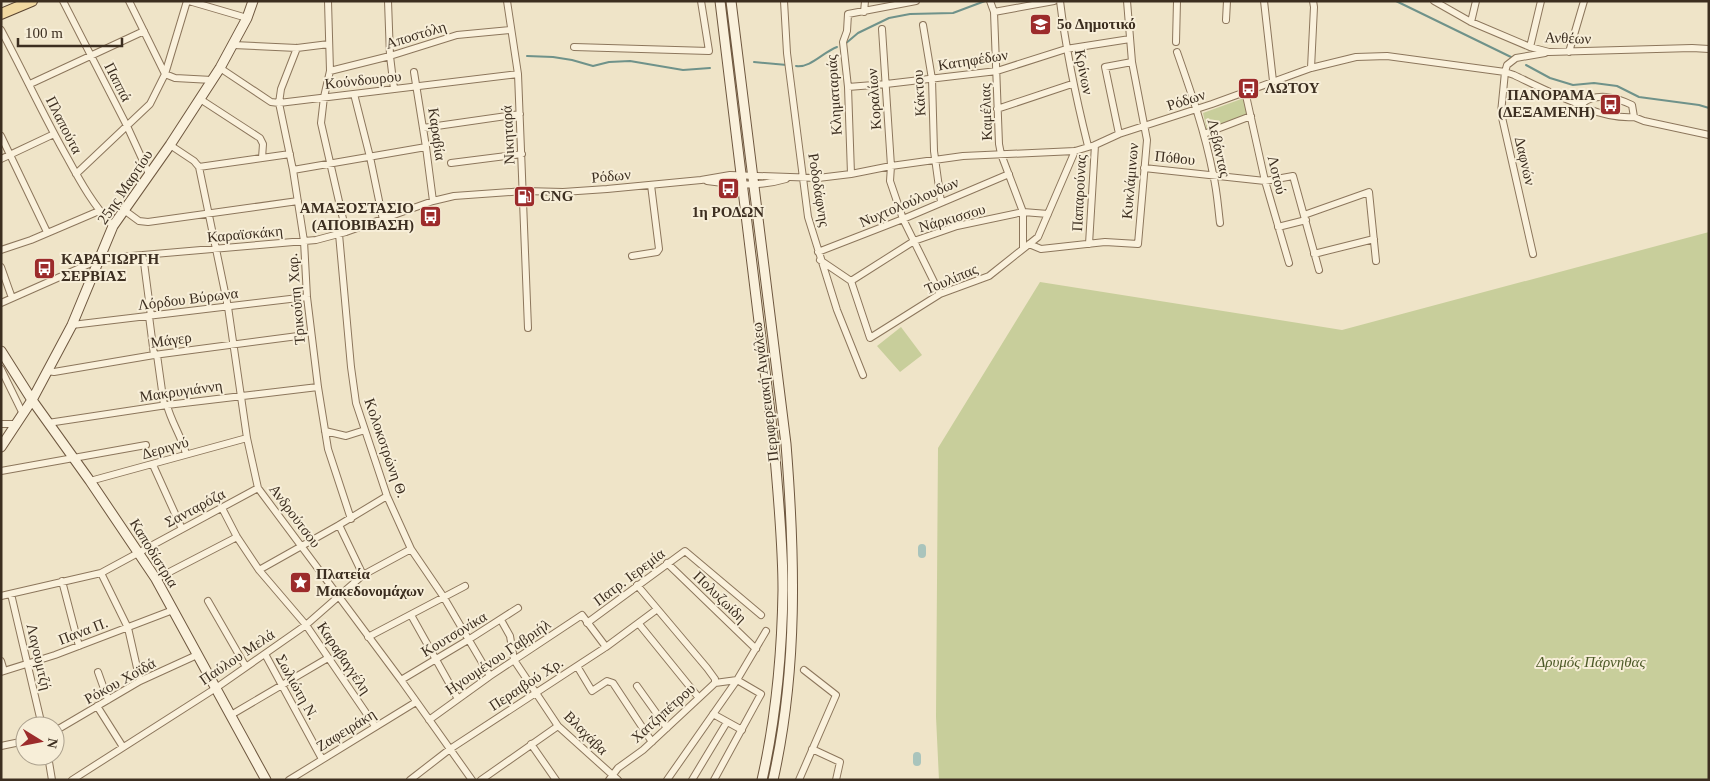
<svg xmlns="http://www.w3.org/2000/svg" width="1710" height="781" font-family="'Times New Roman',serif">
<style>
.green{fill:#c8ce9b}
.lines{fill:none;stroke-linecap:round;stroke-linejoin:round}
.stream{stroke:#6f928a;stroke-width:2}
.canal{stroke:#a9c4bc;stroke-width:8}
.street-casing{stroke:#8c765c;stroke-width:8}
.secondary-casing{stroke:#6e573f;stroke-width:11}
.primary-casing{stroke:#5a4430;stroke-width:12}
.street{stroke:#faf1dc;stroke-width:6}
.secondary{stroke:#faf1dc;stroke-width:9}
.primary{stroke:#f2d9a1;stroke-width:10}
.labels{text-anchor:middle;stroke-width:4;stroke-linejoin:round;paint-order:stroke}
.poi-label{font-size:15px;font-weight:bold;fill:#3c2e20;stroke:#f7eed8;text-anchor:start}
.street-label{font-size:15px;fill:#3c2e20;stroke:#f7eed8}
.park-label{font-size:15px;font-style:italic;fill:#4c5927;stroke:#f7eed8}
</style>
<rect width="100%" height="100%" fill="#efe4c8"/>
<path class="green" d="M1244,98L1248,115L1207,131L1203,113Z
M1709,232V780H939L936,717L938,448L1040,282L1342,330Z
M901,327L922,355L900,372L877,346Z"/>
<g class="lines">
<path class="stream" d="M1396,1L1513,58
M845,44L858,33L889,18L910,14L953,13L985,1
M527,56L553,57L572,60L593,66L609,62L630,61L683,70L710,68
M754,62L787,65
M1526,65L1550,78L1573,85L1594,83L1617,86L1639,97L1699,105L1709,108
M796,66C811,68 823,52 837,47"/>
<path class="canal" d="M922,554V548
M917,762V756"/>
<defs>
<path id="street" d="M63,1L127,126L149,174
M129,1L165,74L175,78L212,80
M189,1L247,18
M328,1L330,71L324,97L321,123L346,232
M388,1L390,56L394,89
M507,1L518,74L528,328
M784,1L787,53L808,217L837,310L863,375
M990,1L994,12L999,144L1001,154L1023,212V248
M1060,1C1066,51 1076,98 1088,146
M1264,1L1273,81
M1434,1L1471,22L1530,47L1549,52L1692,48L1709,49
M864,12L865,1
M994,12L1054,1
M1226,20L1227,1
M1471,22L1476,1
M923,25L932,79L934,151L941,202
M882,29L891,166L890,181L903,219L940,294
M1,30C24,73 44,117 68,159C81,183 94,206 113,226
M1176,42L1177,1
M233,45L297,48L329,44
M574,47L709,51L701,1
M1530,47L1541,1
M297,48L281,89L279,103L293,170L304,241L307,297L318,387L328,449L351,519
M1177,52C1191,92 1205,132 1213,174C1217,190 1218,207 1220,223
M1569,52L1584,1
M220,68L271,102L279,103L518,74
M1311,68L1314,7L1313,1
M330,71L390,56L457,35L511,30
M414,72L426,147L433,201
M30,84L144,31
M848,87L886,84L997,71L1066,49L1130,39
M1245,91L1265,181L1289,263
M354,94L370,157L383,220
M200,99L260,138L263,144L262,158
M1581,104C1597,92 1615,97 1632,105L1634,117
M997,109L1072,84
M1634,117L1644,121L1709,135
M423,128L520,114
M1119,134L1105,67L1132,62
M1204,134L1251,116
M1,136L47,232
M170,145L194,161L199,167L228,307L247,438L258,488L401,680L472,780
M1,159L54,134
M451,163L522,154
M199,167L290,154
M1144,168L1265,181L1293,176L1319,270
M293,170L426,147
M76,174L150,104L165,74L187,1
M851,174L848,87L843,42L847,31L848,14L916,1
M707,181C735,185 759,187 786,179
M124,210L139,221L148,222L298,201
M1304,215L1369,192L1376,261
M1278,227L1306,220
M339,234L351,367L356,403L387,496L411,549L443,596L490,676
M1029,244L1041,249L1105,242L1138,244L1147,140L1132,62L1127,1
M1089,244L1095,145
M1,250L31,240L99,211
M818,252L903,219L1009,174
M1314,254L1374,239
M1533,254L1501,113L1505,72L1507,65L1516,58L1545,53
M143,255L151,316
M632,256L657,252L659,249L651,185
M820,260L851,281
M1,267L12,298
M851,281L870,338L940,294L989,276L1038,237L1075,151
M851,281L914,241L957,226L1023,212L1048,214
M1,303L98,260L108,258L316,240L346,232L433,201L454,196L524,191L563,192L607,189L701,180L730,175L818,178L851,174L891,166L963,156L1075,151L1095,145L1119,134L1212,104L1311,68L1356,57L1387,56L1505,72L1514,75C1535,85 1556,96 1579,104C1583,105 1584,108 1588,109C1604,115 1618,118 1634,117
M149,316L154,355
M72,325L307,297
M157,355L164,405
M1,369L23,414
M47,371L54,372L154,355L298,336
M167,405C171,422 182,437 186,454
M48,423L167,405L318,387
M1,424H17
M325,431L346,436L365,430
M153,465L182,529
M1,471L146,445
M90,481L247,438
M222,508L237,537L259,570L306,625L375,726
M339,525L363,575
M667,563L756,649
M259,570L339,525L387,496
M101,573L128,628L140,681
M156,579L237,537
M62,581L79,646
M637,585L707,668L715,679V683
M11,594L42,726
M1,596L101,573L258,488
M208,601L246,667
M411,615L458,699
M501,620L510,636L514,660L558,726L618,780
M587,623L685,551L761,615
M639,624L699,698
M368,637L465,586
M265,654L322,759
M1,661L4,671
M577,666L592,691L607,681L613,683L652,742
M1,672L55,655L173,610
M98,672L108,700
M401,680L468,640L518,608
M637,686L667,728
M97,706L123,747
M713,714L742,730
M231,715L328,658
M429,720L490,676L582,615L606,647
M55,731L140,681L197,655
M531,744L556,780
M1,746L25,741
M812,749L840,762L836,780
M48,756L52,780
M72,780L216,688L306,625L363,575L411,549
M289,780L416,702
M410,780L450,749L606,647L656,610
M481,780L558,726
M609,780L618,768L643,750L715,683L737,680
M667,780L737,680L766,631
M692,780L727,722
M714,780L761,694L737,680
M799,780L836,695L804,670"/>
<path id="secondary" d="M720,1L774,445C778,494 783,542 783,590C782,653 776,718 762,780
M731,1L786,444C795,557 798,669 773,780
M1,351L32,400L90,481L156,579L266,780
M1,447L32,400L72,325L113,226L170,145L220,68L247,18L253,1"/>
<path id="primary" d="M1,14L32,1"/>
</defs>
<use href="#street" class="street-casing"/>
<use href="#secondary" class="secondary-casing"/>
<use href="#primary" class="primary-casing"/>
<use href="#street" class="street"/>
<use href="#secondary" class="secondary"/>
<use href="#primary" class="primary"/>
</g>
<defs>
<symbol id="school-square" viewBox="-11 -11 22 22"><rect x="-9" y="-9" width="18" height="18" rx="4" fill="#9c2b2b" stroke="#f7eed8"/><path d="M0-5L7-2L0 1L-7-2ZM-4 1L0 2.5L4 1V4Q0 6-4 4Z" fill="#fff"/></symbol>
<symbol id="bus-square" viewBox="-11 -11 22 22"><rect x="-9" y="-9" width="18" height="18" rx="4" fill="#9c2b2b" stroke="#f7eed8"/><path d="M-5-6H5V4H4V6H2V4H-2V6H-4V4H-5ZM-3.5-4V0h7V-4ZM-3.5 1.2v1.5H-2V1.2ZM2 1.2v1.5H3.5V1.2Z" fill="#fff"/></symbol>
<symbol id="fuel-square" viewBox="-11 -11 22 22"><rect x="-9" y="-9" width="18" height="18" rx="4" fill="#9c2b2b" stroke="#f7eed8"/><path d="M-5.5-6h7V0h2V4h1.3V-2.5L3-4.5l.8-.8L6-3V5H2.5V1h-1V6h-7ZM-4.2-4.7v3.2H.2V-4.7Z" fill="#fff"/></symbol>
<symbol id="sight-square" viewBox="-11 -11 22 22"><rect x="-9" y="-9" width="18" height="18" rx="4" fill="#9c2b2b" stroke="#f7eed8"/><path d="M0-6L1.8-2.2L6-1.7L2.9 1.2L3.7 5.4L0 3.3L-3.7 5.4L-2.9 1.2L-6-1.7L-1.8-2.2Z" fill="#fff"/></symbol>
</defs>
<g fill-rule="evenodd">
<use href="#school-square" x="1028" y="12" width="25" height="25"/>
<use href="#bus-square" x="1236" y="76" width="25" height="25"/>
<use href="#bus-square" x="1598" y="92" width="25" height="25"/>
<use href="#bus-square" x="716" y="176" width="25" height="25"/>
<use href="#fuel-square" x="512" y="184" width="25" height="25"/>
<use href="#bus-square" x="418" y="204" width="25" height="25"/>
<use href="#bus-square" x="32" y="256" width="25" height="25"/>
<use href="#sight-square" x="288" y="570" width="25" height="25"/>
</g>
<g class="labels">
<g class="poi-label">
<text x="1057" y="29">5ο Δημοτικό</text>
<text x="1265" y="93">ΛΩΤΟΥ</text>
<text x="1595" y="100" text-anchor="end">ΠΑΝΟΡΑΜΑ<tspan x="1595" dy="17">(ΔΕΞΑΜΕΝΗ)</tspan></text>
<text x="540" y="201">CNG</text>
<text x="414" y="213" text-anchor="end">ΑΜΑΞΟΣΤΑΣΙΟ<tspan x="414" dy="17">(ΑΠΟΒΙΒΑΣΗ)</tspan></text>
<text x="728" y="217" text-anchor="middle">1η ΡΟΔΩΝ</text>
<text x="61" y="264">ΚΑΡΑΓΙΩΡΓΗ<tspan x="61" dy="17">ΣΕΡΒΙΑΣ</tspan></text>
<text x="316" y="579">Πλατεία<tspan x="316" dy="17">Μακεδονομάχων</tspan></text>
</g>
<g class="street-label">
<text transform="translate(416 35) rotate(-17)" y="5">Αποστόλη</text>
<text transform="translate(1568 38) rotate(2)" y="5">Ανθέων</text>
<text transform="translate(973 60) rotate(-9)" y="5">Κατηφέδων</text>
<text transform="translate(1084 72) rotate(79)" y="5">Κρίνων</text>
<text transform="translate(363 80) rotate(-6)" y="5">Κούνδουρου</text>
<text transform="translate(118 82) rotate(63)" y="5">Παππά</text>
<text transform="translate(919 93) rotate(-94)" y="5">Κάκτου</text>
<text transform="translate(834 95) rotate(-94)" y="5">Κληματαριάς</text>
<text transform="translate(874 99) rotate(-94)" y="5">Κοραλίων</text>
<text transform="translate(1186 100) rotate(-18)" y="5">Ρόδων</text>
<text transform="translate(986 112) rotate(-92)" y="5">Καμέλιας</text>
<text transform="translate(64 125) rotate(63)" y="5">Πλαπούτα</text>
<text transform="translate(437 134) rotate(82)" y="5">Καραβία</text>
<text transform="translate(508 135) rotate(-93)" y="5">Νικηταρά</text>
<text transform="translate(1219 148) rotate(77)" y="5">Λεβάντας</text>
<text transform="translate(1175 158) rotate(6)" y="5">Πόθου</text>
<text transform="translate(1525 161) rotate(77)" y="5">Δαφνών</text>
<text transform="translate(1277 175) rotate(76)" y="5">Λοτού</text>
<text transform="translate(611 176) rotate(-5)" y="5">Ρόδων</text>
<text transform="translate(1130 181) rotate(-85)" y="5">Κυκλάμινων</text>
<text transform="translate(125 187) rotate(-56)" y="5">25ης Μαρτίου</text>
<text transform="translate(819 190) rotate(81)" y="5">Ροδοδάφνης</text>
<text transform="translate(1079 193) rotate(-87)" y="5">Παπαρούνας</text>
<text transform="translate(909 202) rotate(-23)" y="5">Νυχτολούλουδων</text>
<text transform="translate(952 218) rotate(-16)" y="5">Νάρκισσου</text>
<text transform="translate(245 234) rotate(-5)" y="5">Καραϊσκάκη</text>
<text transform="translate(951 279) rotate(-23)" y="5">Τουλίπας</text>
<text transform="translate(188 299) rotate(-7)" y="5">Λόρδου Βύρωνα</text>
<text transform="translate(296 299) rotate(-95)" y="5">Τρικούπη Χαρ.</text>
<text transform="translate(171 340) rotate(-8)" y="5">Μάγερ</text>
<text transform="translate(181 391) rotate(-8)" y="5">Μακρυγιάννη</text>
<text transform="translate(765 392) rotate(-97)" y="5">Περιφερειακή Αιγάλεω</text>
<text transform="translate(165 448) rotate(-16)" y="5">Δεριγνύ</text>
<text transform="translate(386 448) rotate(71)" y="5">Κολοκοτρώνη Θ.</text>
<text transform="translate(195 508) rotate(-28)" y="5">Σανταρόζα</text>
<text transform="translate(295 516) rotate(53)" y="5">Ανδρούτσου</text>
<text transform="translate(154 553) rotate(58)" y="5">Καποδίστρια</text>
<text transform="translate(629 577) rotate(-37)" y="5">Πατρ. Ιερεμία</text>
<text transform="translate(720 597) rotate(44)" y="5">Πολυζωίδη</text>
<text transform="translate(83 631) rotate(-21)" y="5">Πανα Π.</text>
<text transform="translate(454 634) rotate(-31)" y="5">Κουτσονίκα</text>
<text transform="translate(39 657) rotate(77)" y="5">Λαγουμτζή</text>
<text transform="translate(237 657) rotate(-34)" y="5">Παύλου Μελά</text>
<text transform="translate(498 657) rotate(-34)" y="5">Ηγουμένου Γαβριήλ</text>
<text transform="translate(344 658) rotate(56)" y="5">Καραβαγγέλη</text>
<text transform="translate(120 681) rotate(-29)" y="5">Ρόκου Χοϊδά</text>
<text transform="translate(526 684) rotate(-33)" y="5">Περαιβού Χρ.</text>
<text transform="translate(297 687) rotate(61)" y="5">Σωλιώτη Ν.</text>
<text transform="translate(663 713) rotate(-42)" y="5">Χατζηπέτρου</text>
<text transform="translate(346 730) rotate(-32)" y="5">Ζαφειράκη</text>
<text transform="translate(586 733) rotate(45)" y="5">Βλαχάβα</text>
</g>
<g class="park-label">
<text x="1591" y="667">Δρυμός Πάρνηθας</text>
</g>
</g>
<rect width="1710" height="781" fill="none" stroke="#3c2e20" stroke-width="5"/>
<g transform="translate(40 741) rotate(100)"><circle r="24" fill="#f7eed8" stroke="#aca18e"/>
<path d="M0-4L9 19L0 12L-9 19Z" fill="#9c2b2b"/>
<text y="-8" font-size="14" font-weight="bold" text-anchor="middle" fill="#3c2e20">N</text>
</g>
<path d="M18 38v8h104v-8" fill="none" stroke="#3c2e20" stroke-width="2.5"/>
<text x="25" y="38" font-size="15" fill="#3c2e20" stroke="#f7eed8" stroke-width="4" paint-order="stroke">100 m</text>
</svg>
